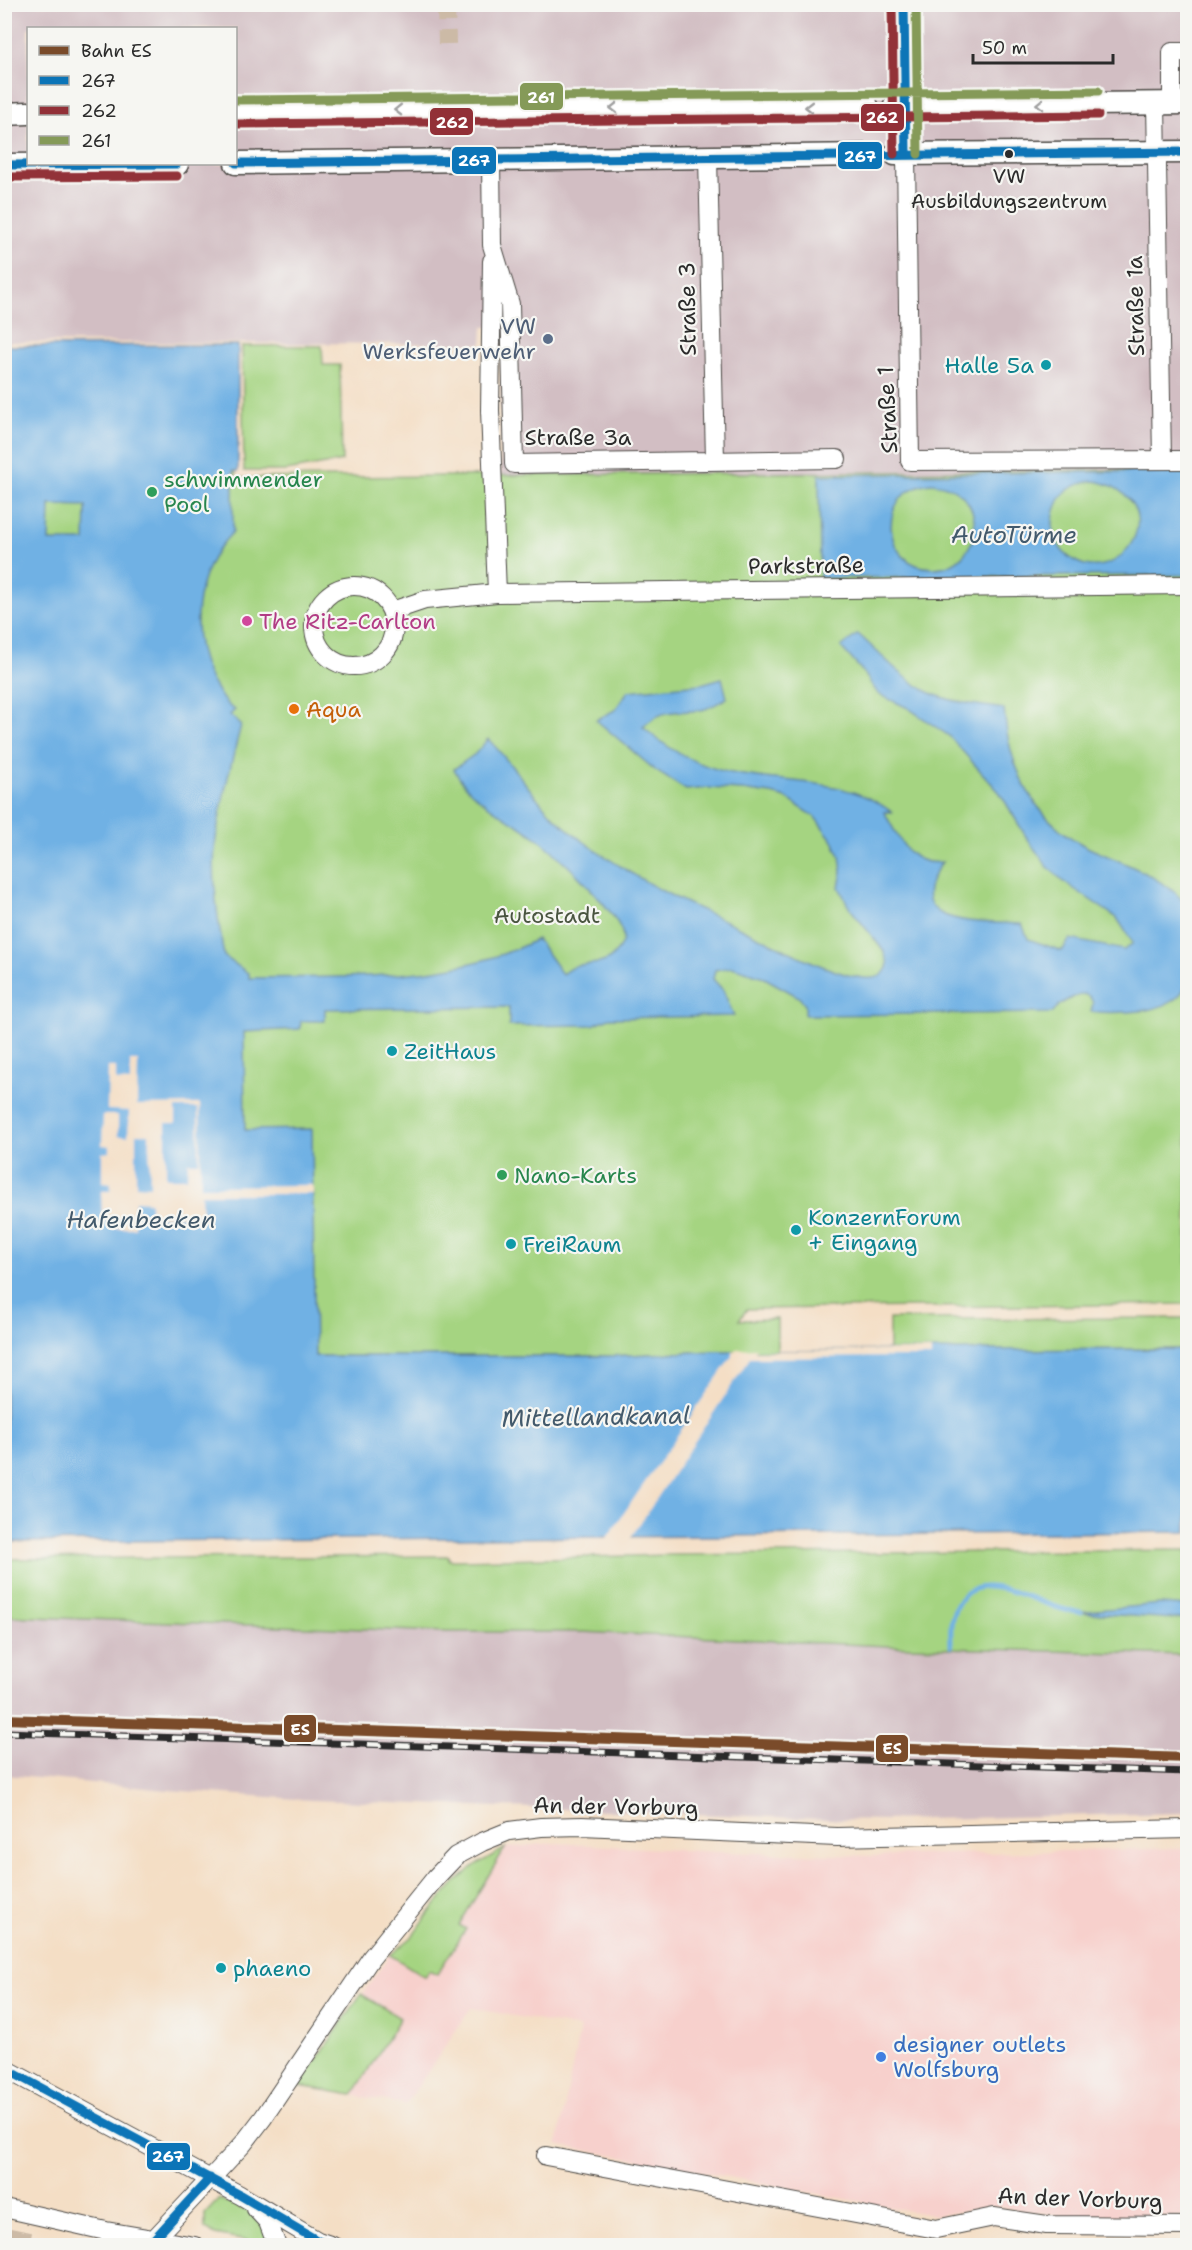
<svg xmlns="http://www.w3.org/2000/svg" width="1192" height="2250" font-family="'Shantell Sans',sans-serif">
<style>
.built{fill:#f7d0cc}
.industrial{fill:#d2bec3;fill-rule:evenodd}
.green{fill:#a5d481;stroke:#688056;stroke-width:1.5}
.water{fill:#70b1e4;stroke:#4e6e88;stroke-width:1.5;fill-rule:evenodd}
.pier{fill:#f4dec5;fill-rule:evenodd}
.lines{fill:none;stroke-linecap:round;stroke-linejoin:round}
.stream{stroke:#70b1e4;stroke-width:5}
.minor-tunnel{stroke:#ccbaa6;stroke-width:18;stroke-dasharray:18 9;stroke-linecap:butt}
.tertiary-tunnel{stroke:#ccbaa6;stroke-width:22;stroke-dasharray:22 11;stroke-linecap:butt}
.secondary-tunnel{stroke:#ccbaa6;stroke-width:26;stroke-dasharray:26 13;stroke-linecap:butt}
.minor-casing{stroke:#494642;stroke-width:20}
.tertiary-casing{stroke:#494642;stroke-width:25}
.minor{stroke:#fff;stroke-width:18}
.tertiary{stroke:#fff;stroke-width:22}
.rail-casing{stroke:#2b2b2b;stroke-width:7}
.rail{stroke:#f6f6f2;stroke-width:4.5;stroke-dasharray:14;stroke-linecap:butt}
.bus-1-casing{stroke:#f6f6f2;stroke-width:14}
.bus-2-casing{stroke:#f6f6f2;stroke-width:14}
.bus-3-casing{stroke:#f6f6f2;stroke-width:14}
.bus-1{stroke:#0b74b7;stroke-width:9}
.bus-2{stroke:#923037;stroke-width:9}
.bus-3{stroke:#859a58;stroke-width:9}
.rail-1-casing{stroke:#f6f6f2;stroke-width:15}
.rail-1{stroke:#7a4b2a;stroke-width:10}
.oneway{stroke:#a0a0a0}
.bus-dot{fill:#2b2b2b;stroke:#f6f6f2;stroke-width:2}
.service-dot{fill:#5c6f8a;stroke:#f6f6f2;stroke-width:2}
.culture-dot{fill:#0f9aa8;stroke:#f6f6f2;stroke-width:2}
.leisure-dot{fill:#2e9e5b;stroke:#f6f6f2;stroke-width:2}
.hotel-dot{fill:#d1479c;stroke:#f6f6f2;stroke-width:2}
.food-dot{fill:#e8710a;stroke:#f6f6f2;stroke-width:2}
.shop-dot{fill:#3f7fe0;stroke:#f6f6f2;stroke-width:2}
.labels{text-anchor:middle;stroke-width:4.5;stroke-linejoin:round;paint-order:stroke}
.bus-label{font-size:20px;fill:#2b2b2b;stroke:#f6f6f2}
.street-label{font-size:22px;fill:#2b2b2b;stroke:#f6f6f2}
.service-label{font-size:22px;fill:#4e5e75;stroke:#f6f6f2;text-anchor:end}
.culture-label{font-size:22px;fill:#0d838f;stroke:#f6f6f2;text-anchor:start}
.leisure-label{font-size:22px;fill:#27864d;stroke:#f6f6f2;text-anchor:start}
.hotel-label{font-size:22px;fill:#b23c85;stroke:#f6f6f2;text-anchor:start}
.food-label{font-size:22px;fill:#c56008;stroke:#f6f6f2;text-anchor:start}
.park-label{font-size:22px;fill:#4a5540;stroke:#f6f6f2}
.shop-label{font-size:22px;fill:#366cbe;stroke:#f6f6f2;text-anchor:start}
.water-label{font-size:24px;font-style:italic;fill:#435a6c;stroke:#f6f6f2}
.line-badge{stroke:#f6f6f2;stroke-width:2}
.badge-label{font-size:16px;text-anchor:middle;font-weight:bold;fill:#fff}
</style>
<rect width="100%" height="100%" fill="#f6f6f2"/>
<filter id="ink" filterUnits="userSpaceOnUse"><feTurbulence type="fractalNoise" baseFrequency=".0167" numOctaves="2"/><feDisplacementMap in="SourceGraphic" scale="12" xChannelSelector="R" yChannelSelector="G"/><feConvolveMatrix kernelMatrix="1 2 1 2 8 2 1 2 1" color-interpolation-filters="sRGB"/></filter>
<filter id="wash" filterUnits="userSpaceOnUse"><feTurbulence type="fractalNoise" baseFrequency=".008" numOctaves="4" result="noise"/><feDisplacementMap in="SourceGraphic" scale="24" xChannelSelector="R" yChannelSelector="G"/><feGaussianBlur stdDeviation="1.35" result="paint"/><feColorMatrix in="noise" values="0 0 0 0 0 0 0 0 0 0 0 0 0 0 0 0 0 1.4 0 .05"/><feComposite in="paint" operator="in"/></filter>
<g filter="url(#wash)">
<rect width="100%" height="100%" fill="#f4dec5"/>
<path class="built" d="M552,1843L718,1852L873,1856L1187,1848V2218L1059,2215L990,2206L937,2216L557,2145L580,2028L471,2008L406,2104L299,2087L390,1954L411,1938L436,1904L456,1882L474,1866L505,1848Z"/>
<path class="industrial" d="M5,5H1187V469L501,476V327H483L482,344L5,342ZM28,28H236V164H28Z
M5,1616L447,1632H581L910,1647L1187,1655V1813L886,1820L830,1819L311,1800L168,1790L5,1775Z"/>
<path class="green" d="M242,346H322L323,365H340L342,461L286,471H244Z
M233,350L236,478L1187,469V1304L747,1309L739,1320L777,1319V1351H716L609,1356H314L5,1326L4,352Z
M1187,1318V1349L889,1351V1319Z
M1187,1550V1655L910,1647L581,1632H447L5,1616V1559L449,1556V1560H460L670,1555Z
M505,1848L459,1925L466,1929L437,1974L429,1970L425,1977L390,1955L411,1938L436,1904L456,1882L474,1866Z
M361,1994L400,2018L353,2095L299,2086Z
M219,2199C246,2210 264,2213 269,2245L215,2235L205,2228V2214Z"/>
<path class="water" d="M238,345V471H233V532C192,572 185,642 217,690C222,698 226,705 235,710L230,715L241,725C231,765 220,806 215,846C212,883 218,920 224,956L249,974V978C340,976 456,983 537,939L562,974C567,971 572,966 578,965C591,963 606,966 615,953C619,949 623,943 623,937C623,917 555,851 537,838C518,824 496,813 477,797C467,789 460,780 454,769L475,754L488,739C517,768 537,805 570,831C595,851 622,868 650,884C675,899 702,910 728,922C761,937 840,981 872,978C879,978 884,974 887,968L888,963L883,950L849,907L839,887L842,872L840,856L833,841L814,816L786,798L771,794L741,790L708,788L686,790L656,771L596,720L615,710L628,691L701,684L722,678L727,698C719,702 709,709 701,710C676,714 663,707 643,727C667,749 692,763 723,771C779,785 844,775 892,812H884C899,837 908,867 942,862C895,929 982,921 1022,924L1028,939L1062,951L1070,939L1124,950L1133,943L1117,918L1064,882L1047,866L1028,840L1000,793L949,736L908,708L878,694L864,673L841,647L858,634C881,654 903,680 931,693C953,703 980,705 1004,709C1009,767 1032,819 1087,847C1106,856 1126,863 1145,873C1159,881 1179,892 1187,907C1190,915 1187,938 1187,948C1187,958 1189,970 1187,980C1181,1016 1118,1013 1091,1012L1093,1003L1090,997L1084,994C1072,997 1059,1002 1053,1013L805,1015V1005L799,997L761,976L732,967L715,970L713,979L723,990L734,1016L609,1018L593,1025L509,1026V1007L325,1009V1021H301L300,1029L244,1032L245,1130L312,1129L315,1356H609L716,1351L1187,1349V1532L5,1542L4,346ZM50,505L86,506L85,541H49Z
M1187,471V575L820,578L819,475ZM1093,481C1123,484 1149,511 1132,542C1102,594 1032,553 1059,501C1065,488 1079,483 1093,481ZM931,483C993,488 984,567 934,568C881,569 874,490 931,483Z
M1160,1604L1187,1606V1618L1174,1619L1077,1612Z"/>
<path class="pier" d="M130,1061H138L137,1105L200,1104L201,1186L313,1185V1194H201L202,1216L150,1217V1202L135,1201V1228H110V1221H102L101,1191H110L111,1183L102,1182V1153L110,1152V1146L102,1145L103,1115H118V1136H128L129,1111L107,1110L108,1067H116V1081L130,1082ZM198,1108L199,1162H188L187,1178H166V1123H176V1108ZM136,1134H149L150,1186L136,1185Z
M756,1348L755,1351L931,1350V1357L750,1358L630,1539H606L732,1356V1352L737,1349Z"/>
<g class="lines">
<path class="stream" d="M951,1646C951,1638 950,1627 952,1618C969,1552 1041,1612 1081,1612"/>
</g>
</g>
<g filter="url(#ink)">
<g class="lines">
<path class="minor-tunnel" d="M446,4L447,44"/>
<path class="tertiary-tunnel" d="M904,4L905,40"/>
<path class="secondary-tunnel" d="M4,2240L34,2246"/>
<defs>
<path id="minor" d="M1156,103L1162,460
M1172,103V52H1188
M906,154L910,461L1188,460
M708,157L715,460
M491,160L492,245L510,304L514,464L837,459
M492,261L490,410L497,593
M314 626a40 40 0 1 1 80 0a40 40 0 1 1-80 0Z
M392,611L425,600L497,593L1188,585
M4,2068L240,2195L318,2241L333,2246
M546,2156L936,2229L994,2217L1047,2225L1188,2226
M4,2208L106,2231L195,2246
M256,2209L268,2222L277,2246
M154,2239L243,2144L263,2118L371,1958L436,1877L456,1856L482,1842L509,1831L541,1827L582,1826L837,1837L1188,1829"/>
<path id="tertiary" d="M905,40L906,154
M895,106L1188,103
M236,112L867,106
M4,114L28,113
M895,154L1188,152
M236,163L868,155
M4,165L177,164"/>
</defs>
<use href="#minor" class="minor-casing"/>
<use href="#tertiary" class="tertiary-casing"/>
<use href="#minor" class="minor"/>
<use href="#tertiary" class="tertiary"/>
<defs>
<path id="rail" d="M4,1732L1188,1772"/>
</defs>
<use href="#rail" class="rail-casing"/>
<use href="#rail" class="rail"/>
<defs>
<path id="bus-1" d="M904,4L906,154
M236,163L1188,152
M4,165L177,164
M4,2068L240,2195L318,2241L332,2246
M154,2239L210,2178"/>
<path id="bus-2" d="M892,4L894,154
M236,124L1098,115
M4,177L177,176"/>
<path id="bus-3" d="M916,4L918,154
M236,100L1098,91"/>
</defs>
<use href="#bus-1" class="bus-1-casing"/>
<use href="#bus-2" class="bus-2-casing"/>
<use href="#bus-3" class="bus-3-casing"/>
<use href="#bus-1" class="bus-1"/>
<use href="#bus-2" class="bus-2"/>
<use href="#bus-3" class="bus-3"/>
<defs>
<path id="rail-1" d="M4,1719L1188,1758"/>
</defs>
<use href="#rail-1" class="rail-1-casing"/>
<use href="#rail-1" class="rail-1"/>
</g>
<defs><path id="oneway-chevron" d="M-2-3.5L2.5 0L-2 3.5" fill="none" stroke-width="1.6" stroke-linecap="round" stroke-linejoin="round" transform="scale(1.5)"/></defs>
<g class="oneway">
<use href="#oneway-chevron" transform="translate(1040 104) rotate(179)"/>
<use href="#oneway-chevron" transform="translate(809 107) rotate(180)"/>
<use href="#oneway-chevron" transform="translate(614 108) rotate(180)"/>
<use href="#oneway-chevron" transform="translate(398 110) rotate(179)"/>
</g>
</g>
<circle class="bus-dot" cx="1009" cy="154" r="5"/>
<circle class="service-dot" cx="548" cy="339" r="6"/>
<g class="culture-dot">
<circle cx="1046" cy="365" r="6"/>
<circle cx="392" cy="1051" r="6"/>
<circle cx="796" cy="1230" r="6"/>
<circle cx="511" cy="1244" r="6"/>
<circle cx="221" cy="1968" r="6"/>
</g>
<g class="leisure-dot">
<circle cx="152" cy="492" r="6"/>
<circle cx="502" cy="1175" r="6"/>
</g>
<circle class="hotel-dot" cx="247" cy="621" r="6"/>
<circle class="food-dot" cx="294" cy="709" r="6"/>
<circle class="shop-dot" cx="881" cy="2057" r="6"/>
<g class="labels">
<g class="bus-label">
<text x="1009" y="183">VW<tspan x="1009" dy="25">Ausbildungszentrum</tspan></text>
</g>
<g class="street-label">
<text transform="translate(1135 306) rotate(-91)" y="8">Straße 1a</text>
<text transform="translate(687 309) rotate(-91)" y="8">Straße 3</text>
<text transform="translate(887 410) rotate(-93)" y="8">Straße 1</text>
<text x="578" y="445">Straße 3a</text>
<text transform="translate(806 565) rotate(-1)" y="8">Parkstraße</text>
<text transform="translate(616 1806) rotate(1)" y="8">An der Vorburg</text>
<text transform="translate(1080 2198) rotate(2)" y="8">An der Vorburg</text>
</g>
<g class="service-label">
<text x="536" y="334">VW<tspan x="536" dy="25">Werksfeuerwehr</tspan></text>
</g>
<g class="culture-label">
<text x="1034" y="373" text-anchor="end">Halle 5a</text>
<text x="404" y="1059">ZeitHaus</text>
<text x="808" y="1225">KonzernForum<tspan x="808" dy="25">+ Eingang</tspan></text>
<text x="523" y="1252">FreiRaum</text>
<text x="233" y="1976">phaeno</text>
</g>
<g class="leisure-label">
<text x="164" y="487">schwimmender<tspan x="164" dy="25">Pool</tspan></text>
<text x="514" y="1183">Nano-Karts</text>
</g>
<g class="hotel-label">
<text x="259" y="629">The Ritz-Carlton</text>
</g>
<g class="food-label">
<text x="306" y="717">Aqua</text>
</g>
<g class="park-label">
<text x="547" y="923">Autostadt</text>
</g>
<g class="shop-label">
<text x="893" y="2052">designer outlets<tspan x="893" dy="25">Wolfsburg</tspan></text>
</g>
<g class="water-label">
<text x="1014" y="543">AutoTürme</text>
<text x="141" y="1228">Hafenbecken</text>
<text transform="translate(596 1417) rotate(-1)" y="8">Mittellandkanal</text>
</g>
</g>
<g class="line-badge">
<rect x="519" y="82" width="45" height="29" rx="6" fill="#859a58"/>
<rect x="860" y="103" width="45" height="29" rx="6" fill="#923037"/>
<rect x="429" y="107" width="45" height="29" rx="6" fill="#923037"/>
<rect x="837" y="141" width="46" height="29" rx="6" fill="#0b74b7"/>
<rect x="451" y="146" width="46" height="29" rx="6" fill="#0b74b7"/>
<rect x="283" y="1714" width="34" height="29" rx="6" fill="#7a4b2a"/>
<rect x="875" y="1734" width="34" height="29" rx="6" fill="#7a4b2a"/>
<rect x="146" y="2142" width="45" height="29" rx="6" fill="#0b74b7"/>
</g>
<g class="badge-label">
<text x="541" y="103">261</text>
<text x="882" y="123">262</text>
<text x="452" y="128">262</text>
<text x="860" y="162">267</text>
<text x="474" y="166">267</text>
<text x="300" y="1735">ES</text>
<text x="892" y="1754">ES</text>
<text x="168" y="2162">267</text>
</g>
<rect width="1192" height="2250" fill="none" stroke="#f6f6f2" stroke-width="24"/>
<rect x="27" y="27" width="210" height="138" fill="#f6f6f2" stroke="#a5a5a2" stroke-width="1.5"/>
<rect x="39" y="46" width="30" height="9" fill="#7a4b2a" stroke="#a5a5a2" stroke-width="1.5"/>
<text x="81" y="57" font-size="18" fill="#2b2b2b">Bahn ES</text>
<rect x="39" y="76" width="30" height="9" fill="#0b74b7" stroke="#a5a5a2" stroke-width="1.5"/>
<text x="81" y="87" font-size="18" fill="#2b2b2b">267</text>
<rect x="39" y="106" width="30" height="9" fill="#923037" stroke="#a5a5a2" stroke-width="1.5"/>
<text x="81" y="117" font-size="18" fill="#2b2b2b">262</text>
<rect x="39" y="136" width="30" height="9" fill="#859a58" stroke="#a5a5a2" stroke-width="1.5"/>
<text x="81" y="147" font-size="18" fill="#2b2b2b">261</text>
<path d="M973 54v9h140v-9" fill="none" stroke="#2b2b2b" stroke-width="3"/>
<text x="982" y="54" font-size="18" fill="#2b2b2b" stroke="#f6f6f2" stroke-width="4.5" paint-order="stroke">50 m</text>
</svg>
